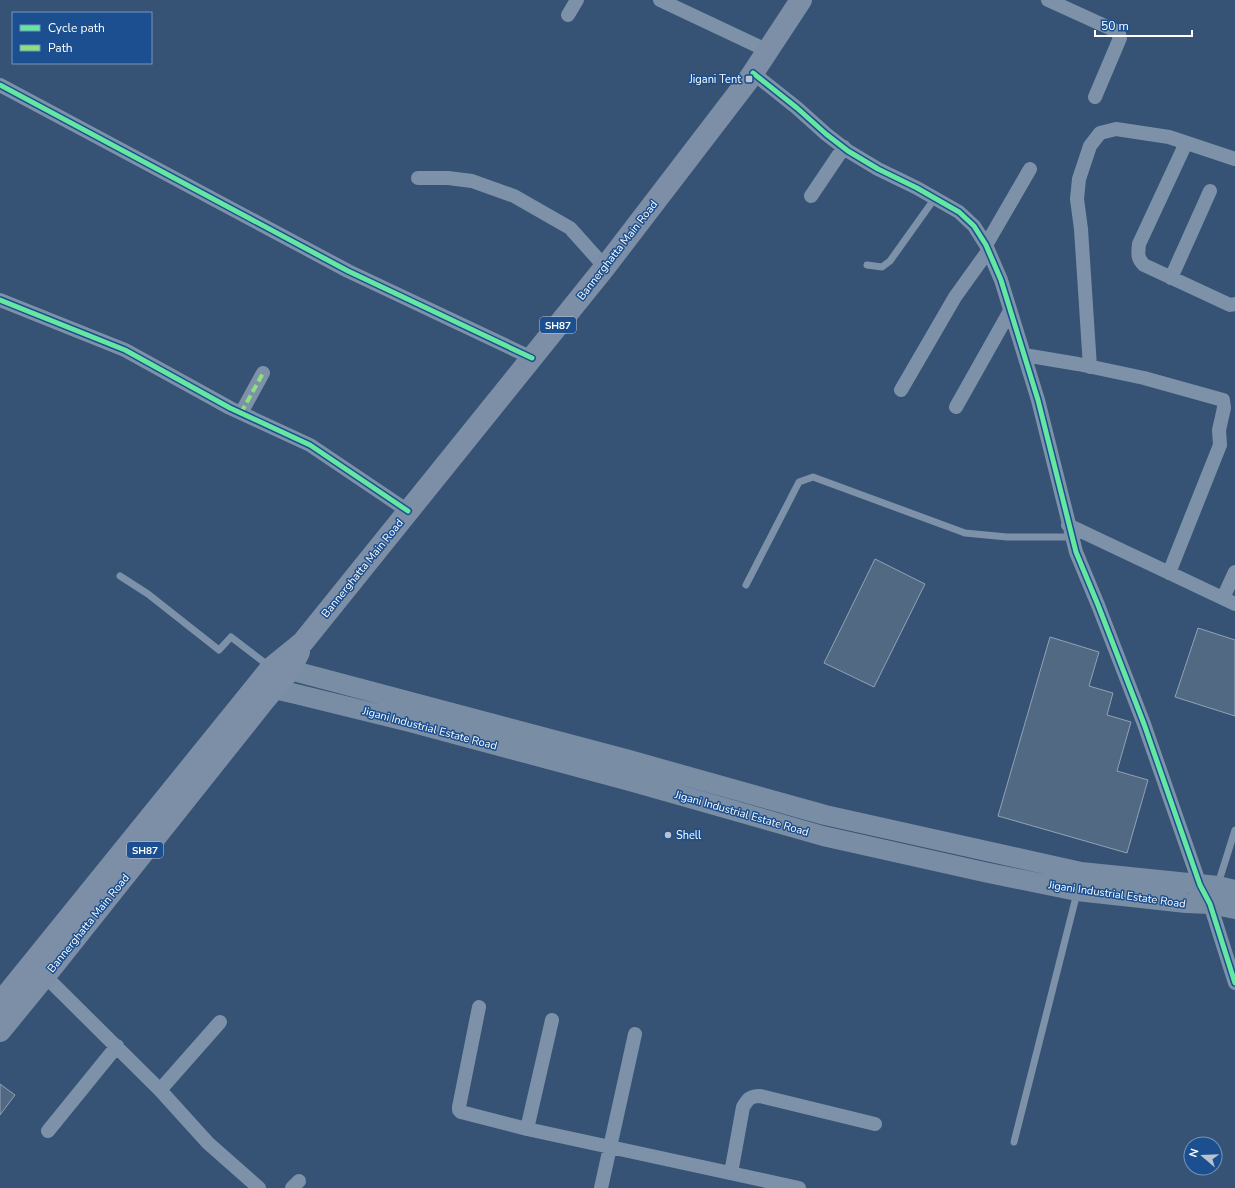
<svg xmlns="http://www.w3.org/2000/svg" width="1235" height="1188" font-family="'Nunito Sans',sans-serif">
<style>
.building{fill:#526984;stroke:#92a2b6}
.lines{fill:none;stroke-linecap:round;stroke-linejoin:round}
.lane{stroke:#7d92a8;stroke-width:7}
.street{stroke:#7d92a8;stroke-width:14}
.secondary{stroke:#798da4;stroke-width:20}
.primary{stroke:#7d8ea7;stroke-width:22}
.quiet{stroke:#8de07e;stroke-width:4;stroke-dasharray:8 4;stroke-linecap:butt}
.cycleway-casing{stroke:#1b4f8f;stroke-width:8}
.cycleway{stroke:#66e7a1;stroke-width:5}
.poi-dot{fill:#b9c2ce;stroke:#1b4f8f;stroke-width:1.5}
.labels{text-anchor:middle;stroke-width:3;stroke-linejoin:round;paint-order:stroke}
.shield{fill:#1b4f8f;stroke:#bbcadd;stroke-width:1}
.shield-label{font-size:10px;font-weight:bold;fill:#fff}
.poi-label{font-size:11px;fill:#fff;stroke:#1b4f8f;text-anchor:end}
.street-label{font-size:11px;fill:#fff;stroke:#1b4f8f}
</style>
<rect width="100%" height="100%" fill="#365274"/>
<path class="building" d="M875,559L925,584L874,687L824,663Z
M1198,628L1235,640V716L1175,697Z
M1050,637L1099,652L1089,686L1113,693L1107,715L1131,722L1117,771L1148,780L1127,853L998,816Z
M0,1084L15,1095L0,1115Z"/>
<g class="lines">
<path class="lane" d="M867,265L882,267L890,261L935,198
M120,576L148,594L219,650L231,637L269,666
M746,585L799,482L813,477L965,533L1007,537H1071
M1218,884L1235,830
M1014,1142L1077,893"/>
<path class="street" d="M660,0L768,51
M1048,0L1114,30L1119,34L1120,38L1095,97
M568,15L577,0
M753,73L797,108L826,134L848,151L878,169L917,188L959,212L974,226L986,245L1001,280L1038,400L1076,552L1098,605L1144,724L1200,885L1210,904L1235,983
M0,85L348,271L532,358
M1186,143L1139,244C1138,254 1137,258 1144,265L1230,305L1235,304
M418,178H448L472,181L514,196L570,228L605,267
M811,196L844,147
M986,245L1030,169
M1171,278L1210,191
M0,300L125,350L230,408L310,445L408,511
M1024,355L1078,364L1144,378L1223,400L1224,408L1219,430L1220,445L1169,573
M1090,367L1081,229L1077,199L1079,179L1090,146L1100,133L1116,129L1169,137L1235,159
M901,390L955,297L988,251
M956,407L1010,311
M241,413L263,373
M1068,525L1235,604
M1223,598L1235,572
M40,971L160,1090L208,1143L259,1188
M479,1007L459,1107V1110L461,1112L527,1129L799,1188
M160,1090L220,1022
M527,1129L552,1020
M48,1131L117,1046
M731,1173L743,1107C748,1099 750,1096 760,1096L875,1124
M292,1188L299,1181
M601,1188L635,1034"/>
<path class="secondary" d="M274,668L290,670L629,760L825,815L1081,872L1218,886L1235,890
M259,688L274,689L296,694L410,722L630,781L823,836L984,872L1077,891L1186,903L1210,904L1235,909"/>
<path class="primary" d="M0,1003L271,668L303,642L605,267L749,79L801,0
M0,1031L45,976L263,702L290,670L299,652"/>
<path class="quiet" d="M241,413L263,373"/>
<defs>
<path id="cycleway" d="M753,73L797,108L826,134L848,151L878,169L917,188L959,212L974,226L986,245L1001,280L1038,400L1076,552L1098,605L1144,724L1200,885L1210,904L1235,983
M0,85L348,271L532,358
M0,300L125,350L230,408L310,445L408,511"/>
</defs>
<use href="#cycleway" class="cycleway-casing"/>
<use href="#cycleway" class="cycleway"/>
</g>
<g class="poi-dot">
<rect x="745" y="75" width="8" height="8" rx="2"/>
<circle cx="668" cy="835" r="4"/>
</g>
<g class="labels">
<g class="shield">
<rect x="540" y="317" width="36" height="16" rx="3"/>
<rect x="127" y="842" width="36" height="16" rx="3"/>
</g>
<g class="shield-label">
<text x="558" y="329">SH87</text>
<text x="145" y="854">SH87</text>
</g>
<g class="poi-label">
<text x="741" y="83">Jigani Tent</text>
<text x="676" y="839" text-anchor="start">Shell</text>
</g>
<g class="street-label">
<text transform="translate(617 250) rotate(-52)" y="4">Bannerghatta Main Road</text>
<text transform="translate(362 568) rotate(-51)" y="4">Bannerghatta Main Road</text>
<text transform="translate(430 728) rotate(15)" y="4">Jigani Industrial Estate Road</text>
<text transform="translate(742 813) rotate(16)" y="4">Jigani Industrial Estate Road</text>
<text transform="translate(1117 894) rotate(8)" y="4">Jigani Industrial Estate Road</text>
<text transform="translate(88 923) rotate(-51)" y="4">Bannerghatta Main Road</text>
</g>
</g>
<rect x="12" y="12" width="140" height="52" fill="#1b4f8f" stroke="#7695bc"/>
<rect x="20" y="25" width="20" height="6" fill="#66e7a1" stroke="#7695bc"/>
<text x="48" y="32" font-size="12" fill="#ffffff">Cycle path</text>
<rect x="20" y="45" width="20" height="6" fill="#8de07e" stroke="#7695bc"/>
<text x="48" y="52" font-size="12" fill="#ffffff">Path</text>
<g transform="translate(1203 1156) rotate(289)"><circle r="19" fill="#1b4f8f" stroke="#7695bc"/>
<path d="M0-3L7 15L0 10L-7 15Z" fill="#b9c2ce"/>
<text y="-6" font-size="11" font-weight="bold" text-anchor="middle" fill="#ffffff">N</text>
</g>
<path d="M1095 30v6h97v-6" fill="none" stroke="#ffffff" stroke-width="2"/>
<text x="1101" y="30" font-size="12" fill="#ffffff" stroke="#1b4f8f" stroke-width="3" paint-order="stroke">50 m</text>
</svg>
